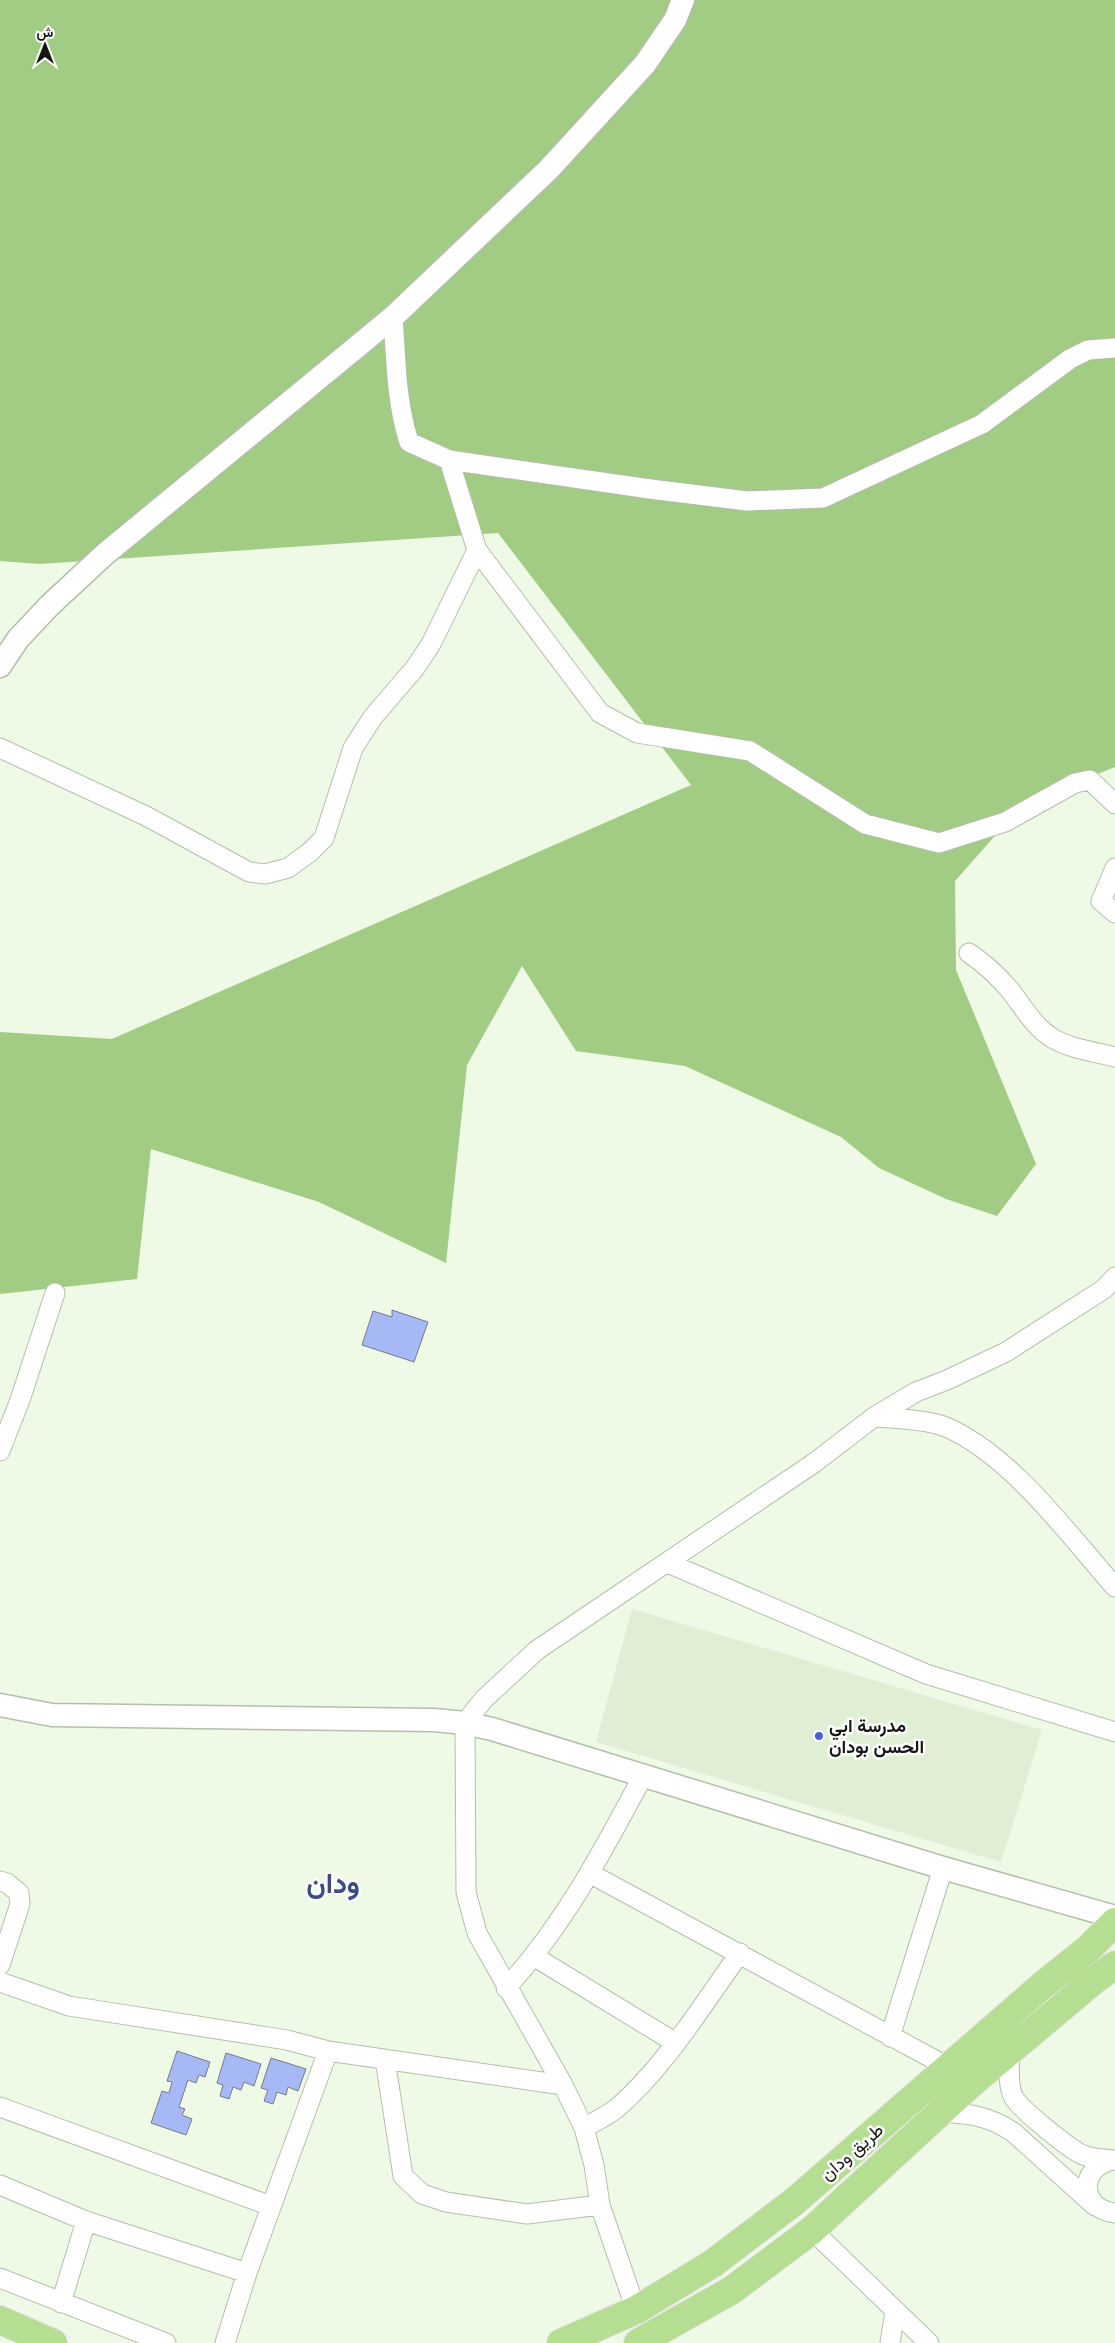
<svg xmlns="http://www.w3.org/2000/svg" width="1115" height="2343" font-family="'Varela Round',Vazirmatn,sans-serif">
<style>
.built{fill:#dfeed5}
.forest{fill:#a2cc83}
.building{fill:#a7b9f4;stroke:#767b8c}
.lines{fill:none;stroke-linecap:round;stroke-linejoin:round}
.minor-casing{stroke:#b3beac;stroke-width:21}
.tertiary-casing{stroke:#b3beac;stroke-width:25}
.primary-casing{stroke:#e3e3e3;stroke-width:30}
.minor{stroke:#fff;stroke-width:19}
.tertiary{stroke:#fff;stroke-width:22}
.primary{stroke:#b6de92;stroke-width:28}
.poi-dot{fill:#4a60d4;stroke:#fff;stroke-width:2}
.labels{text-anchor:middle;stroke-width:5;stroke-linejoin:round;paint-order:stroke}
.poi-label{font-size:18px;font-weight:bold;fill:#151812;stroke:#fff;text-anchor:start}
.street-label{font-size:18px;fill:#151812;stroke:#fff}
.town-label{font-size:28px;font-weight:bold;fill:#3d4b87;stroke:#fff}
</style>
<rect width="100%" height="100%" fill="#eef9e6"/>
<path class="built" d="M632,1609L1042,1730L1001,1862L596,1742Z"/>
<path class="forest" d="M0,0H1115V767L1024,803L955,881L956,970L1036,1164L997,1216L946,1199L879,1168L841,1137L685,1066L576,1051L522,966L467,1065L446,1263L319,1202L151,1149L137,1279L0,1294V1032L112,1039L691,785L498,533L40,564L0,561Z"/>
<path class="building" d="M392,1310L428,1322L414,1362L362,1345L373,1311L392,1317Z
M177,2051L210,2062L205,2077L199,2075L196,2083L188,2080L179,2107L185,2109L182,2115L192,2119L186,2135L151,2123L162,2091L169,2093L172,2082L167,2081Z
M226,2053L261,2064L254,2086L244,2082L241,2090L233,2087L229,2099L220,2096L223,2085L217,2083Z
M271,2058L306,2069L298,2091L288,2087L286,2095L277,2092L273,2104L264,2101L268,2090L261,2088Z"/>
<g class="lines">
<defs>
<path id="minor" d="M393,317C396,359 396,402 409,442L449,460L650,489L747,501L823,498L982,424L1070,359L1088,350L1115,348
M477,550L600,713L637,733L750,751L865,824L939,843L1005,822L1075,783L1090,780L1115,804
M0,748L146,816L249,872L265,874L288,868L310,852L324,838L353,748L373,717L415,668L431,644L477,550L449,460
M1115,868L1101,901L1115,913
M969,953C985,964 997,975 1009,989C1023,1006 1033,1026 1052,1038C1071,1049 1095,1052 1115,1057
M874,1417C894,1418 929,1420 946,1427C1011,1455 1069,1535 1115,1587
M0,1451L20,1400L55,1293
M668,1563L926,1674L1115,1732
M591,1874L948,2067
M0,1881L7,1883L19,1893L20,1904L0,1965
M535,1957L676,2043
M0,1982L69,2006L287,2040L328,2051L247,2273L225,2343
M506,1988C564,1925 603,1851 643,1776
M890,2037L943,1868
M1010,2050C1010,2064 1007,2083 1013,2096C1018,2108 1071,2150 1083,2155C1093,2159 1104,2159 1114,2160
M328,2051L563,2085
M385,2059L403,2176L422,2194L446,2202L527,2214L600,2205
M0,2107L271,2206
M940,2112C970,2114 987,2115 1013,2132L1095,2206
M584,2128C594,2122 607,2116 617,2108C664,2068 703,2004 740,1953
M1114,2160C1078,2166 1079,2209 1115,2213
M0,2185L86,2221L247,2273
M812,2230L929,2343
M0,2278L166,2343
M61,2303L86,2221
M636,2310L600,2205L594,2165L584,2128L563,2085L477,1933L466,1892L465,1723L484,1699L537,1650L814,1463L874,1417L916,1392L947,1380L1006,1352L1104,1289L1115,1277
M890,2343L895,2311"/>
<path id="tertiary" d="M0,666L18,639L50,605L105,554L393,317L549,169L645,64L675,20L683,0
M0,1705L52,1715L434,1720L465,1723L492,1729L943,1868L1115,1917"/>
<path id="primary" d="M0,2320L53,2343
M561,2343L636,2310L712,2264L795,2201L1043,1985L1088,1949L1115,1922
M638,2343L732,2290L812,2230L974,2081L1093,1981L1115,1965"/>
</defs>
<use href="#minor" class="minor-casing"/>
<use href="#tertiary" class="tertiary-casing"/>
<use href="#primary" class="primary-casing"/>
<use href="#minor" class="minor"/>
<use href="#tertiary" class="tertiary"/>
<use href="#primary" class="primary"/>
</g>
<circle class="poi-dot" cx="819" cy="1736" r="5"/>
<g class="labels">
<g class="poi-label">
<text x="829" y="1732">مدرسة ابي<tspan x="829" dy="21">الحسن بودان</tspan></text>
</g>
<g class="street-label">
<text transform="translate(852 2152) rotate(-41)" y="6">طريق ودان</text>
</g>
<g class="town-label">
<text x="333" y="1893">ودان</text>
</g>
</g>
<g transform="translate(45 45)" stroke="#ffffff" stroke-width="4" paint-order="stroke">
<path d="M0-4L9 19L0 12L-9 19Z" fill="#151812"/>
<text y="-8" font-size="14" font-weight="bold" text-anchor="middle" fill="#151812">ش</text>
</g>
</svg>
